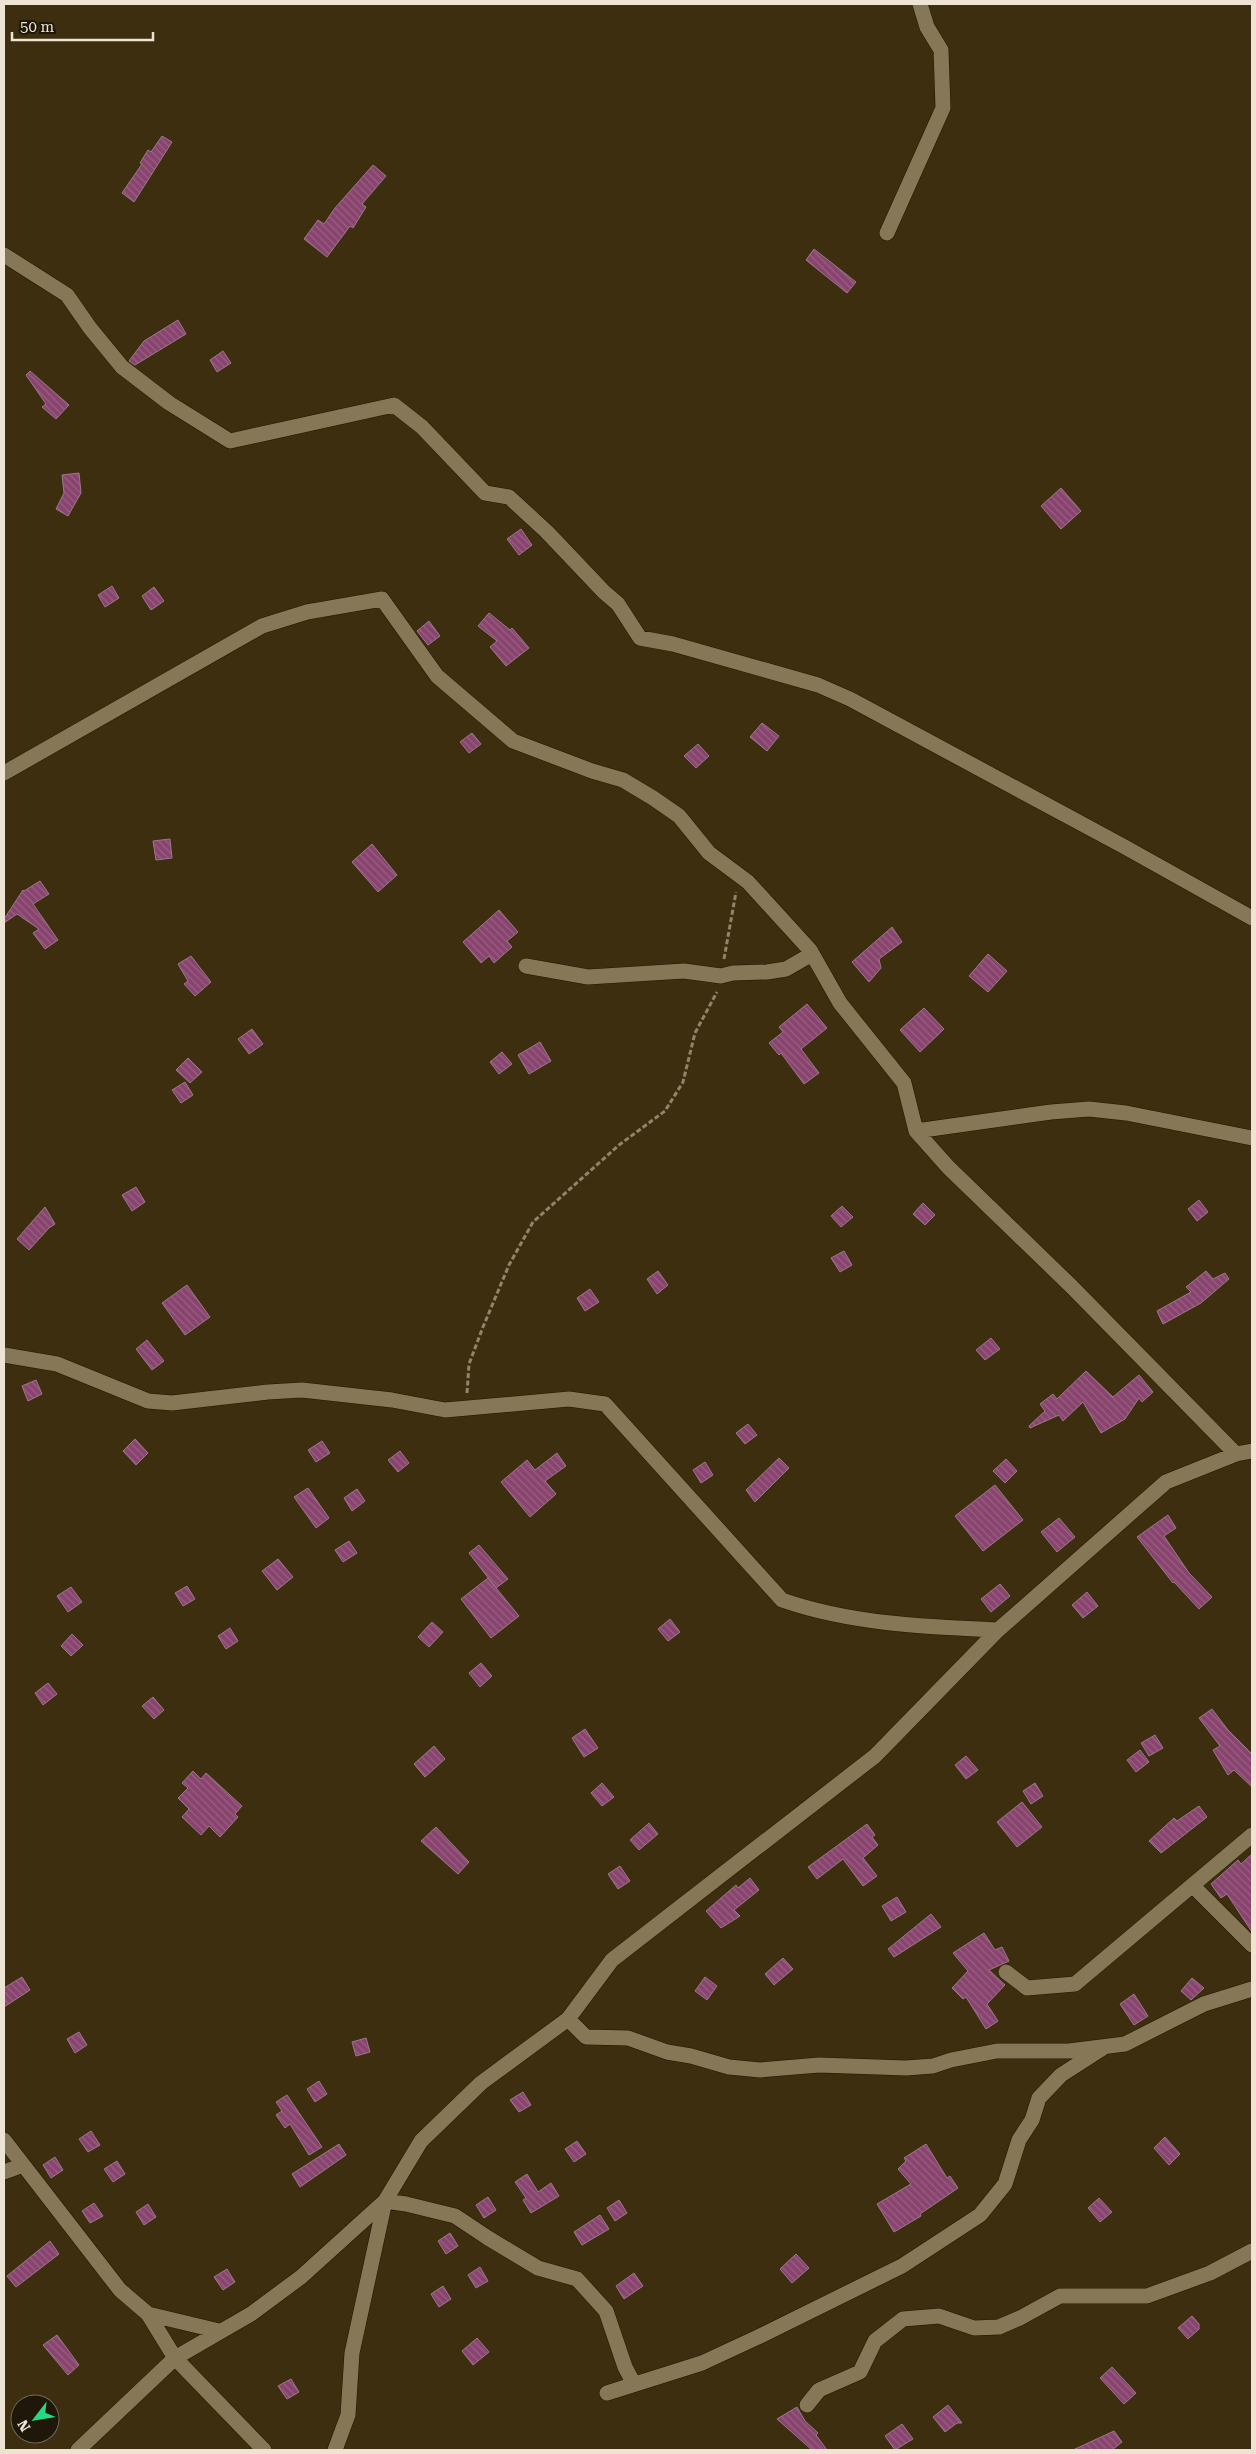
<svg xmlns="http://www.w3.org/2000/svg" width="1256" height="2454" font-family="'Roboto Serif',serif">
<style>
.building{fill:url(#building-back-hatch);stroke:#9b798c}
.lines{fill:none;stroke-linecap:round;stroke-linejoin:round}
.minor-casing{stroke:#231600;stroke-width:16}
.path{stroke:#90856c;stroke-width:3;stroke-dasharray:5 2.5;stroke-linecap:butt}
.minor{stroke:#867757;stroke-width:15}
</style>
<defs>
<pattern id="building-back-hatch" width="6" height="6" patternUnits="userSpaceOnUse" patternTransform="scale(1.25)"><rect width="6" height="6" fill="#88446e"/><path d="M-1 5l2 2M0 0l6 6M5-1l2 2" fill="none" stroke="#995f82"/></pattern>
</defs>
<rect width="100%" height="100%" fill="#3c2e0f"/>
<path class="building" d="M162,136L172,142L134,202L122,193L142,164L140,163L148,150L151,152Z
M373,165L386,176L362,204L366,207L353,228L350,226L327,257L304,239L318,220L324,224L335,208Z
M814,249L856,282L847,293L806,260Z
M178,320L186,334L135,365L129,361L144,341Z
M223,351L231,363L217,372L210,360Z
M30,371L69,405L56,419L42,407L46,404L26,375Z
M79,473L81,493L68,516L56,509L64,493L62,475Z
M1061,488L1081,511L1061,529L1041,506Z
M521,529L532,545L519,555L507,539Z
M112,586L119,598L105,607L98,595Z
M154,587L164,601L151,610L142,596Z
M489,613L510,630L512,628L529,648L506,666L490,647L497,641L478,626Z
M429,621L440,636L428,645L417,631Z
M762,723L779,736L767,751L750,737Z
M472,733L481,744L469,753L460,742Z
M698,744L709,756L696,768L684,756Z
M170,839L172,858L156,860L153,841Z
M372,844L397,875L378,892L352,862Z
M40,881L49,894L33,904L58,940L45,949L33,933L39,929L17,914L4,923V919L23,890L24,891Z
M499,910L518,932L507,941L512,947L494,963L489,956L481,963L463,942Z
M892,927L902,942L879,959L881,968L869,982L852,962Z
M988,954L1007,971L988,992L969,976Z
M191,956L211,982L195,996L184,984L188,981L178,964Z
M807,1004L827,1028L801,1049L819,1073L804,1084L781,1053L779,1055L769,1043L783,1032L779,1027Z
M924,1008L944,1029L920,1052L900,1030Z
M252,1029L263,1044L249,1054L238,1039Z
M540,1042L551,1061L529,1074L518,1055Z
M502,1052L512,1064L499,1074L490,1062Z
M188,1058L202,1072L190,1083L176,1070Z
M185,1082L193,1095L181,1103L172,1090Z
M136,1187L145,1202L132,1211L122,1195Z
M1199,1200L1208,1212L1197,1221L1188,1209Z
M923,1203L935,1215L925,1225L913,1214Z
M842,1206L853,1217L841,1227L831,1216Z
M45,1207L55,1224L49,1228L29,1250L17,1239Z
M844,1251L852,1265L840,1272L831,1258Z
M658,1271L668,1285L657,1294L647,1279Z
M1206,1271L1213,1279L1225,1273L1229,1279L1201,1303L1163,1324L1157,1311L1191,1292L1186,1287Z
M187,1285L210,1317L185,1335L162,1303Z
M590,1289L599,1302L585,1311L577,1298Z
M991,1338L1000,1349L985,1360L976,1350Z
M147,1340L164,1361L152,1370L136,1349Z
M1086,1371L1113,1397L1139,1375L1153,1392L1142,1402L1139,1398L1125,1419L1101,1433L1083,1402L1063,1421L1059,1415L1030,1428L1029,1426L1045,1411L1040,1404L1053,1394L1057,1399Z
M36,1380L42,1394L28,1401L22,1386Z
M748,1424L757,1435L745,1444L736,1433Z
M135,1439L148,1453L136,1465L123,1451Z
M322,1441L330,1453L316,1462L308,1450Z
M400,1451L409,1463L398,1472L388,1460Z
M557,1453L566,1466L545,1481L556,1494L530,1517L501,1482L527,1460L535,1470Z
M779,1458L789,1468L755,1502L746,1490Z
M1006,1459L1017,1471L1005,1483L993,1471Z
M705,1462L713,1475L701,1483L693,1470Z
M995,1485L1023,1520L983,1551L955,1516Z
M308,1488L329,1518L316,1528L294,1497Z
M357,1489L365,1501L352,1511L344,1498Z
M1168,1515L1176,1528L1164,1536L1189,1573L1212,1597L1199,1609L1174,1582L1173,1583L1137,1537Z
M1059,1518L1075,1537L1057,1552L1041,1532Z
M349,1541L357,1553L343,1562L335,1550Z
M479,1545L508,1579L496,1588L469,1553Z
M278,1559L293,1577L277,1590L262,1571Z
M488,1578L519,1616L491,1638L461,1599Z
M1000,1584L1010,1596L991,1612L981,1599Z
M187,1586L195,1599L183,1606L175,1593Z
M71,1587L82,1602L68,1612L57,1596Z
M1087,1592L1098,1606L1083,1618L1072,1605Z
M670,1619L680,1632L668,1641L658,1629Z
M432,1622L443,1632L429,1647L418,1637Z
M230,1628L238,1641L226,1649L218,1636Z
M72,1634L83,1645L71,1656L61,1646Z
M481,1663L492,1676L480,1687L469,1673Z
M48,1683L57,1694L43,1705L35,1693Z
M153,1697L164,1710L154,1719L142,1706Z
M1212,1709L1228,1730L1252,1754V1787L1234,1770L1228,1775L1213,1750L1220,1746L1199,1718Z
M585,1729L598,1748L584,1757L572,1738Z
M1155,1735L1163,1748L1149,1756L1141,1743Z
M434,1746L445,1759L425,1777L414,1764Z
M1140,1750L1149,1762L1136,1772L1127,1760Z
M966,1756L978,1770L966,1779L955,1765Z
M193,1771L201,1779L206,1773L242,1806L235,1814L238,1817L220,1837L209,1826L201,1835L182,1817L189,1809L178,1798L188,1788L182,1783Z
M602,1783L614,1797L602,1806L591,1793Z
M1035,1783L1043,1796L1031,1804L1023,1791Z
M1022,1802L1042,1827L1017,1847L997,1822Z
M1199,1806L1207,1817L1161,1853L1149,1841L1174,1818L1177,1821Z
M649,1823L658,1834L639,1850L630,1840Z
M867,1824L875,1835L872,1837L878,1845L863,1858L877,1876L863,1886L843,1859L817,1879L808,1867Z
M436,1827L469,1862L458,1874L421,1841Z
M1252,1854V1932L1227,1894L1221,1898L1211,1884L1238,1860L1241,1864Z
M620,1866L630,1881L618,1889L608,1874Z
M750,1878L759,1890L734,1910L740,1916L721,1928L706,1911L736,1885L738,1888Z
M897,1897L906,1912L891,1921L882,1906Z
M931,1914L941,1927L894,1957L888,1949Z
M984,1933L995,1950L1002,1947L1009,1961L989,1970L1005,1985L987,2004L998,2021L986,2029L966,1997L963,1999L952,1988L968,1971L953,1953Z
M783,1958L793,1969L774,1985L765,1974Z
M22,1977L30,1990L4,2007V1988Z
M705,1977L717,1986L707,2000L695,1991Z
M1192,1978L1204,1988L1191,2000L1181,1991Z
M1134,1994L1148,2016L1134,2025L1120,2004Z
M79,2032L87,2045L75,2053L67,2039Z
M366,2038L370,2052L356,2056L352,2042Z
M319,2081L327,2094L315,2102L307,2089Z
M523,2092L531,2105L519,2112L510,2100Z
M287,2095L322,2147L309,2155L290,2124L285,2128L276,2115L282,2111L276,2102Z
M91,2131L100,2145L88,2152L79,2139Z
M1165,2137L1180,2154L1169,2165L1154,2148Z
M577,2141L586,2154L574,2162L565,2149Z
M339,2144L346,2155L300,2187L292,2174Z
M926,2144L947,2178L950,2176L958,2188L920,2214L921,2216L894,2232L877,2204L911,2184L898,2169L906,2161L904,2158Z
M55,2157L63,2170L51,2178L43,2165Z
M117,2161L125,2174L113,2182L104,2169Z
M527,2174L538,2192L551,2183L559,2196L531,2213L523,2200L526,2198L515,2182Z
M488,2197L496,2210L484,2218L476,2205Z
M1099,2198L1112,2212L1100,2222L1088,2208Z
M619,2200L627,2213L615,2221L607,2208Z
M94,2203L103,2216L90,2223L82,2211Z
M148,2204L156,2217L144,2225L136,2212Z
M600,2215L609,2229L582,2245L574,2232Z
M450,2233L458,2246L446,2254L438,2241Z
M50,2241L59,2254L16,2287L7,2276Z
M796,2254L809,2268L792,2283L780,2269Z
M480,2267L488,2281L476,2288L468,2275Z
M227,2269L235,2282L223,2290L214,2277Z
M634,2273L643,2286L624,2299L616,2286Z
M443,2286L451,2299L439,2307L431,2294Z
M1192,2316L1199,2324V2329L1188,2339L1178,2328Z
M57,2335L79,2365L68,2375L43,2345Z
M477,2338L489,2352L473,2365L462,2351Z
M1112,2367L1136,2393L1124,2404L1100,2378Z
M291,2379L299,2392L287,2399L278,2386Z
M948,2405L962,2423H957L945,2432L933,2417Z
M797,2407L805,2421L818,2433L816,2435L827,2450H812L777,2419Z
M902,2424L913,2439L895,2450L885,2436Z
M1114,2431L1122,2442L1112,2450H1073Z"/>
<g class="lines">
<defs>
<path id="minor" d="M887,233L943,108L941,50L927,27L920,4
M4,255L67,295L90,328L122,367L169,403L230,441L394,405L422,427L485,493L509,497L547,532L604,592L618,604L640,638L673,644L818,685L850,699L1123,846L1252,918
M4,773L262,626L307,612L382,599L437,676L513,741L592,771L623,780L653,798L679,816L709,853L748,882L810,950L840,1003L904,1083L916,1131L948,1167L1071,1286L1236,1454
M526,966L588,977L684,971L721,976L733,973L767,972L786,969L812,954
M916,1131L1051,1112L1089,1109L1126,1113L1252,1138
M4,1355L57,1364L148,1401L172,1403L268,1392L302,1390L392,1400L445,1410L569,1399L605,1404L782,1600C851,1624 926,1627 998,1630
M1193,1886L1252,1945
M1006,1972L1027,1988L1075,1984L1252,1835
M568,2019L586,2037L628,2038L667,2052L691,2056L729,2067L760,2070L819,2065L906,2068L933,2066L951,2060L997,2051H1069L1125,2044L1204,2004L1252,1989
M4,2140L120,2290L148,2314L175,2358L251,2314L301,2277L385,2201L421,2141L481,2083L568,2019L612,1960L875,1756L998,1630L1166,1482L1236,1454L1252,1451
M4,2172L23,2165
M148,2314L219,2331
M607,2393L702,2363L758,2337L902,2266L980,2215L1005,2184L1019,2140L1032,2120L1039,2098L1061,2075L1103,2048
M807,2405L819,2390L860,2372L875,2341L903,2319L939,2316L974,2328L999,2327L1020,2318L1060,2296H1147L1210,2273L1252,2251
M78,2450L175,2358L264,2450
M335,2450L348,2415L352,2353L385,2201L406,2204L455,2216L488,2238L538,2268L577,2279L606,2311L625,2367L634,2384"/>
</defs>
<use href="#minor" class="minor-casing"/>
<path class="path" d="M724,959L736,892
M467,1393L469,1364L483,1327L509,1265L533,1222L619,1145L665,1111L683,1082L695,1033L717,992"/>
<use href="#minor" class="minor"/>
</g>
<rect width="1256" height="2454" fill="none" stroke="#ede4d3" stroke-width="10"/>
<g transform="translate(35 2419) rotate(239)"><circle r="24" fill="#1e170a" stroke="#71695a"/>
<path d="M0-4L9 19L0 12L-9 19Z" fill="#25d886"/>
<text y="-8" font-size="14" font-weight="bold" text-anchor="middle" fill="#ede4d3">N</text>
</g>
<path d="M12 32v8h141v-8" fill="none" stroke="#ede4d3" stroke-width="2.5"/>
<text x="20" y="32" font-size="15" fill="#ede4d3" stroke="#1e170a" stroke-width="4" paint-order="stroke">50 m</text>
</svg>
